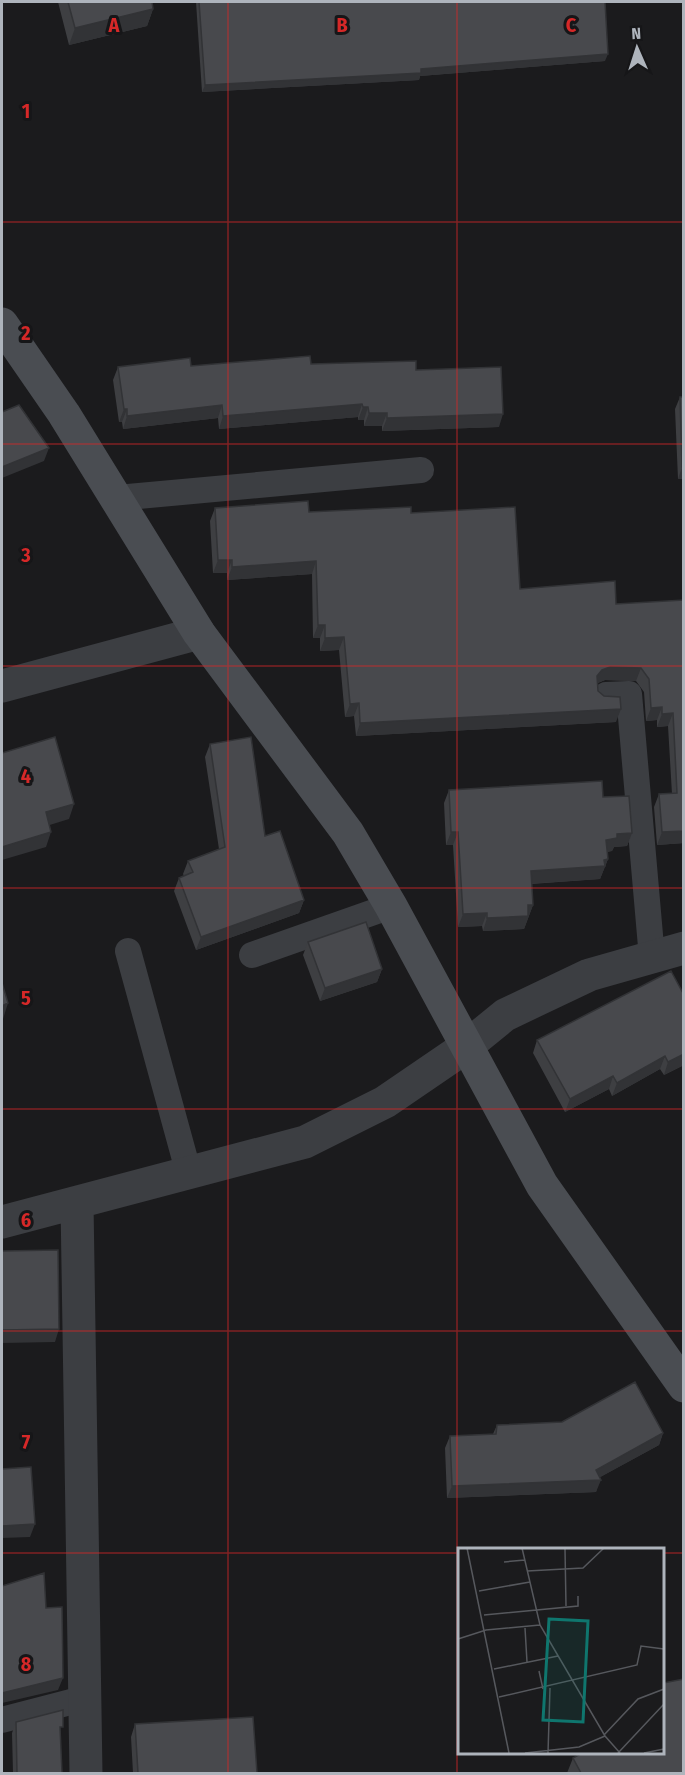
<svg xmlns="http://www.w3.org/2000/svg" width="685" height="1775" font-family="'Fira Sans Condensed',sans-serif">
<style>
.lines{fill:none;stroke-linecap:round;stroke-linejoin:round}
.lane{stroke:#3c3e42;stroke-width:26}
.street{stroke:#3c3e42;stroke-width:33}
.secondary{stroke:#4a4d52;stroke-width:33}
.wall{fill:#3e3f42}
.shaded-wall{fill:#323336}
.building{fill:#48494d;stroke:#323336;stroke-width:1.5}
.grid{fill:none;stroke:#d62828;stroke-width:1.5;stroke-opacity:0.55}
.inset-road{fill:none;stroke:#56585d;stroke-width:1.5}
.view{fill:#0f766e;fill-opacity:0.15;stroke:#0f766e;stroke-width:3}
.inset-edge{fill:none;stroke:#aeb4bc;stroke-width:3}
.grid-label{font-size:20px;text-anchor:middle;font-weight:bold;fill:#d62828;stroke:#161618;stroke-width:6;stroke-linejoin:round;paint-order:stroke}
</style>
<rect width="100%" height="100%" fill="#1b1b1d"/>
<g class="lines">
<path class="lane" d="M117,498L421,470
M606,695L629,694L652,958
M128,951L189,1174
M252,955L391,906
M2,1720L86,1698"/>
<path class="street" d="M2,686L199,633
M77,1203L86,1774
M2,1222L305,1142L385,1102L467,1046L505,1015L589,975L684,948"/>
<path class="secondary" d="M2,324L64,414L199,633L348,833L391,906L542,1185L684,1386"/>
</g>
<path class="wall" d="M58,2H152L153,9L147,26L69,45Z
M196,2H605V61L420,76L419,80L202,92Z
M311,364L416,370L499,427L382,431V426H364V420H358V417L219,429L218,418L123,429L122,422H119L113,380L118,367Z
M680,397H684V479H678L675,409Z
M215,508L309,512L411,513L520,589L616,604L684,600V843L657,845L654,807L659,794H672L668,726L657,727V720L646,721L644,692L636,681L605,680L598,683V691L616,722L356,736L354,716L345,717L339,650L320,651V638H313L312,574L227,580V573H213L210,521Z
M210,744L304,900L299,913L196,950L174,891L179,878L184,876L183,874L188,861L219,849L205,757Z
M449,790L603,797L632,833L627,846L614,847L612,851L607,852L608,859L600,879L531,884L533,905L524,929L483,931L482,926L458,927L453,845H446L444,803Z
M308,942L382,969L377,982L320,1001L303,955Z
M671,971L684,1065L664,1075L660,1069L612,1096L609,1089L565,1112L533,1053L537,1040Z
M497,1425L663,1433L659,1445L600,1477L596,1492L447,1498L445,1448L450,1436L493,1434Z
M16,1722L60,1733L62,1773H13L12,1733Z
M135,1724L257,1773H133L131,1737Z
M573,1758L684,1773H567Z"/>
<path class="shaded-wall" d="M153,9L147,26L69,45L75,28Z
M608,54L605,61L420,76L419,80L202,92L205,85L421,69Z
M362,404L358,417L219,429L223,416Z
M222,405L218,418L123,429L127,416Z
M363,407H368L364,420H358Z
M124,409H127L122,422H119Z
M369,413H387L382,426H364Z
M503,414L499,427L382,431L387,418Z
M49,448L44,461L2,478V467Z
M682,467H684V479H678Z
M218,560H232L227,573H213Z
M316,561L312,574L227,580L232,567Z
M318,625H325L320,638H313Z
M344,637L339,650L320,651L325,638Z
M610,667L641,668L636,681L605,680L597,683V676L602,670Z
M359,703L354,716L345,717L350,704Z
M662,707L657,720L646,721L651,708Z
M621,709L616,722L356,736L360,723Z
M673,713L668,726L657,727L662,714Z
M74,804L69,819L40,828L46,812Z
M684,831V843L657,845L662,832Z
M51,832L46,847L2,860V847Z
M451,832H458L453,845H446Z
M632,833L627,846L614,847L612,851L601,852L606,840L617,834Z
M608,859L600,879L526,884L531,871Z
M304,900L299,913L196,950L201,937Z
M528,905H533L524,929L483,931L487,918Z
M487,913L482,926L458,927L463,914Z
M382,969L377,982L320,1001L325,988Z
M8,1003L3,1019H2V1006Z
M684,1054V1065L664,1075L668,1062Z
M665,1056L660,1069L612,1096L617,1083Z
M613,1076L609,1089L565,1112L570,1099Z
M59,1329L55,1342L2,1343V1330Z
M663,1433L659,1445L595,1480H601L596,1492L447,1498L452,1486L596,1470Z
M35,1524L30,1537L2,1538V1526Z
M63,1678L58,1690L2,1703V1693Z"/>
<path class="building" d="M68,2H152L153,9L75,28Z
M199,2H605L608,54L421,69V73L205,85Z
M310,356L311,364L416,361V370L501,367L503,414L387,418V413H369L368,407H363L362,404L223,416L222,405L127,416V409H124L118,367L190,358L191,366Z
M680,397H684V467H682Z
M19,405L49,448L2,467V412Z
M308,501L309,512L411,507V513L515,507L520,589L615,581L616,604L684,600V831L662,832L659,794L677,793L673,713L662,714V707L651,708L649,679L641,668L610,667L602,670L597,676L598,691L604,696L620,697L621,709L360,723L359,703L350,704L344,637L325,638V625H318L316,561L232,567V560H218L215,508Z
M55,737L74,804L46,812L51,832L2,847V753Z
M251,737L265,836L280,831L304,900L201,937L179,878L193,872L188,861L225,847L210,744Z
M602,781L603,797L629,796L632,833L617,834V838L606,840L608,859L604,860L605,866L531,871L533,905H528V916L487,918V913L463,914L458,832H451L449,790Z
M366,922L382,969L325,988L308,942Z
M671,971L684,995V1054L668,1062L665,1056L617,1083L613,1076L570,1099L537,1040Z
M2,983L8,1003L2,1006Z
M58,1250L59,1329L2,1330V1251Z
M635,1382L663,1433L596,1470L601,1480L452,1486L450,1436L496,1434L497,1425L562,1422Z
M31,1467L35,1524L2,1526V1469Z
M44,1573L46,1608L62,1607L63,1678L2,1693V1586Z
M684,1679V1773H581L573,1758L584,1752H663V1683Z
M63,1710V1727H60L62,1773H17L16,1722Z
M253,1717L257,1773H138L135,1724Z"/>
<path class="grid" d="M228,2V1774M457,2V1774M2,222H684M2,444H684M2,666H684M2,888H684M2,1109H684M2,1331H684M2,1553H460M662,1553H684"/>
<g transform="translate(458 1548)">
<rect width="206" height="206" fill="#1b1b1d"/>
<path class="inset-road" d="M9,0L51,205M64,0L82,77L147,188L162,205M107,1L108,58M46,14L67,12M69,23L125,20L146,0M21,43L72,34M26,67L120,58V48M67,80L69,114M0,91L28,82L82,77M36,121L100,108M81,123L85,141M41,149L179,117L183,98L206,101M146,187L180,151L206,141M67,205L121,199L147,188M90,205L92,140M160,205L206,156M186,205L206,201"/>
<path class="view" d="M91,71L130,73L125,174L85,172Z"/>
<rect width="206" height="206" class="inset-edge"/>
</g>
<g class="grid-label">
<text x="114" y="32">A</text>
<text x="342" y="32">B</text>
<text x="571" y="32">C</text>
<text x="26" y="118">1</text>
<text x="26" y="340">2</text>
<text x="26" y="562">3</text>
<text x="26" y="783">4</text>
<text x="26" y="1005">5</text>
<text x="26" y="1227">6</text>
<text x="26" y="1449">7</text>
<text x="26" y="1671">8</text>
</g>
<rect width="685" height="1775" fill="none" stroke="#aeb4bc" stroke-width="6"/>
<g transform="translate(637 48) rotate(357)" stroke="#161618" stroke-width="4.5" paint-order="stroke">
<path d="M0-4.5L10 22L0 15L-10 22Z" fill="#aeb4bc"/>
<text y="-9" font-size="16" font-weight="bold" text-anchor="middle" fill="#aeb4bc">N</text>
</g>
</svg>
